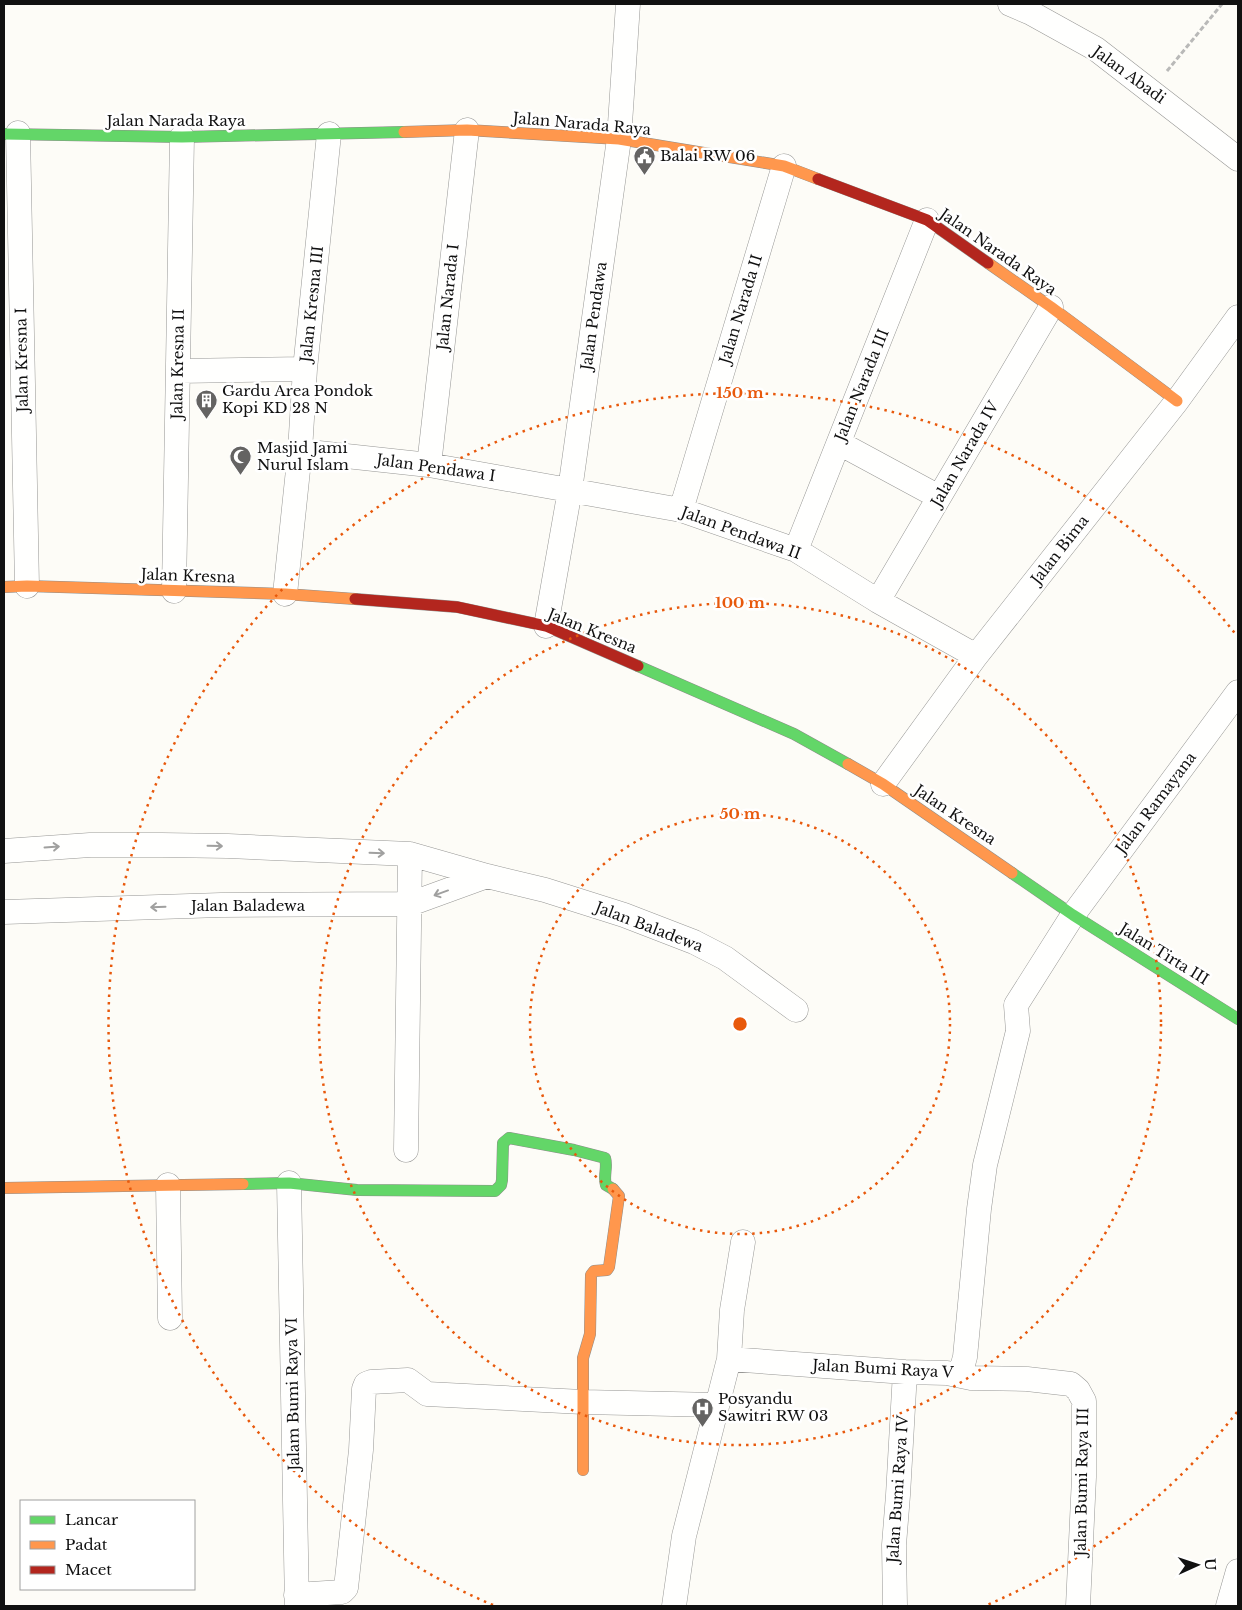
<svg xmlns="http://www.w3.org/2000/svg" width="1242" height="1610" font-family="'Libre Baskerville',serif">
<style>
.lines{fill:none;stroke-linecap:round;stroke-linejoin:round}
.street-casing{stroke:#979795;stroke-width:25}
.fast-casing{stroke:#8e8d8b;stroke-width:12}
.slow-casing{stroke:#8e8d8b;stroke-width:12}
.jam-casing{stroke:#8e8d8b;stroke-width:12}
.path{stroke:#b9b9b8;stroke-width:3;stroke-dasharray:5 2.5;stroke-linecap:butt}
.street{stroke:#fffffe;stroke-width:24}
.fast{stroke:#63d668;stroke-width:11}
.slow{stroke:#ff974d;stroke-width:11}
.jam{stroke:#b3261e;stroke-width:11}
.oneway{stroke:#a0a09f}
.ring{fill:none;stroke:#e8590c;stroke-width:2.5;stroke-dasharray:2.5 5}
.labels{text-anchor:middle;stroke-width:5;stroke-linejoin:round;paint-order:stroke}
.street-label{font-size:15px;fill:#111;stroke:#fff}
.poi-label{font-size:15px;fill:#111;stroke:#fff;text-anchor:start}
.centre{fill:#e8590c;stroke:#fff;stroke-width:2.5}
.ring-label{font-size:15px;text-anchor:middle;font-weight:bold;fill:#e8590c;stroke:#fff;stroke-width:5;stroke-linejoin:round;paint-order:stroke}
</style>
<rect width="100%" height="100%" fill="#fdfcf7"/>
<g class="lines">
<defs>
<path id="street" d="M1010,4L1031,13L1096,49L1238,159
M18,133L27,586
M178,371L305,369
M839,443L939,497
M300,451L429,465L681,510L796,550L878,601L976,656
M429,465L467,130
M681,510L784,166
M796,550L927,220
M174,591L182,137
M285,594L300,451L305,369L329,134
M878,601L1051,307
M546,626L570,490L619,139L628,4
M883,784L976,656L1177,401L1238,317
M4,851L90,845H162L228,846L410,854L487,876L545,890L624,915L694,942L725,958L796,1010
M4,912L221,905L410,904L487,876
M406,1150L410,854
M289,1183L297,1606
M168,1185L170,1318
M729,1359L732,1310L743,1242
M960,1375L965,1357L979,1209L985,1165L1018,1031L1016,1005L1073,915L1238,692
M296,1595L342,1592L346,1588L361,1450L364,1389L366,1384L371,1382L408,1380L427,1394L583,1402L717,1405
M674,1606L684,1536L729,1359L905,1372L947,1373L971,1378L1027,1379L1071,1384L1078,1390L1084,1401V1477L1078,1606
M895,1606L894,1545L898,1495L905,1372
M1228,1606L1238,1571"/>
<path id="fast" d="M4,134L182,137L404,132
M638,666L794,734L848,764
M1012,873L1073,915L1238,1019
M243,1184L289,1183L357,1190L495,1191L501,1185L502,1180L503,1143L509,1138L574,1150L605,1158C608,1167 603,1176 606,1185L613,1189"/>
<path id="slow" d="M404,132L467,130L619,139L784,166L818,179
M988,263L1051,307L1177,401
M4,587L27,586L285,594L355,599
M848,764L883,784L1012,873
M4,1188L243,1184
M583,1470V1358L590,1334L591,1275L594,1271L607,1270L609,1267L619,1196L613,1189"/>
<path id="jam" d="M818,179L927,220L988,263
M355,599L457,607L546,626L638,666"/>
</defs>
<use href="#street" class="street-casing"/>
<use href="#fast" class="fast-casing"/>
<use href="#slow" class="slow-casing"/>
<use href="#jam" class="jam-casing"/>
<path class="path" d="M1167,71L1222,4"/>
<use href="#street" class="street"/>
<use href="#fast" class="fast"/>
<use href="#slow" class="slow"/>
<use href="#jam" class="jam"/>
</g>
<defs><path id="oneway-shaft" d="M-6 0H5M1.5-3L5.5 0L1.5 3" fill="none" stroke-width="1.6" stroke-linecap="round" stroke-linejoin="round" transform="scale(1.25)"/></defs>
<g class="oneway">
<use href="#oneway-shaft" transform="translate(215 846) rotate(1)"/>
<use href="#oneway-shaft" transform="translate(52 847) rotate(-4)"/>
<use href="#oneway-shaft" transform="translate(377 853) rotate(2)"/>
<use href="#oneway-shaft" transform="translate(441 893) rotate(160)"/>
<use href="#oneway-shaft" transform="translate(158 907) rotate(178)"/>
</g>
<g class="ring">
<circle cx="740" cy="1024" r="210"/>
<circle cx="740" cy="1024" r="421"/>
<path d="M1237 1412A631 631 0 0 1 987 1605M493 1605A631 631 0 1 1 1237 636"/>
</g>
<defs>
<symbol id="civic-pin" viewBox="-11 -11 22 30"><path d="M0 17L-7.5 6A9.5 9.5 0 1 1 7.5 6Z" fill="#646362" stroke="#fff"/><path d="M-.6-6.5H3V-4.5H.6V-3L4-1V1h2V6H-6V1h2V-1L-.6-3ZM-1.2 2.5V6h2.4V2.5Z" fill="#fff"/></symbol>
<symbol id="building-pin" viewBox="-11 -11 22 30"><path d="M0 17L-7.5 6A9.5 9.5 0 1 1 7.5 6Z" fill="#646362" stroke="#fff"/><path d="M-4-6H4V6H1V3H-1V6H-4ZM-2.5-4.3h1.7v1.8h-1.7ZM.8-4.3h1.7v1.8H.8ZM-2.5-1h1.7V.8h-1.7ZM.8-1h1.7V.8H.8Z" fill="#fff"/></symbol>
<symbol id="mosque-pin" viewBox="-11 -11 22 30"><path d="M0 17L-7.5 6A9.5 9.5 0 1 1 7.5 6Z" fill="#646362" stroke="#fff"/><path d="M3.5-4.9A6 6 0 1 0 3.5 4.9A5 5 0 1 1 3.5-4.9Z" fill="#fff"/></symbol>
<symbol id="hospital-pin" viewBox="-11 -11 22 30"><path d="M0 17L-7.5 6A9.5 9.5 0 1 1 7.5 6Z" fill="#646362" stroke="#fff"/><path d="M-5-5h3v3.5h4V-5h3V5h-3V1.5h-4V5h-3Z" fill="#fff"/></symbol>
</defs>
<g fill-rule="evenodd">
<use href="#civic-pin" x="632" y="144" width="25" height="34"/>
<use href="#building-pin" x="194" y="388" width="25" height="34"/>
<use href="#mosque-pin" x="228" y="444" width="25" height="34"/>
<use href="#hospital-pin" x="690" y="1396" width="25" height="34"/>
</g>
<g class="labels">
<g class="street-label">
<text transform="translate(1129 75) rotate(36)" y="5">Jalan Abadi</text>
<text x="176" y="126">Jalan Narada Raya</text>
<text transform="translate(582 124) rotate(5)" y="5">Jalan Narada Raya</text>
<text transform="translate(998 252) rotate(35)" y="5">Jalan Narada Raya</text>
<text transform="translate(448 297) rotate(-84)" y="5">Jalan Narada I</text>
<text transform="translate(312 304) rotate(-84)" y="5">Jalan Kresna III</text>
<text transform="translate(741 309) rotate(-73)" y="5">Jalan Narada II</text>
<text transform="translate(594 316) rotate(-82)" y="5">Jalan Pendawa</text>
<text transform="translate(22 360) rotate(-91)" y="5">Jalan Kresna I</text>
<text transform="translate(178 364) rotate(-89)" y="5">Jalan Kresna II</text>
<text transform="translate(862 385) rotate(-68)" y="5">Jalan Narada III</text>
<text transform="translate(965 454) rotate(-60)" y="5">Jalan Narada IV</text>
<text transform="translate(436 468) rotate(8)" y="5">Jalan Pendawa I</text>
<text transform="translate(741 533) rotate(20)" y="5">Jalan Pendawa II</text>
<text transform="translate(1060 550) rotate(-52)" y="5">Jalan Bima</text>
<text transform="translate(188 576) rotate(2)" y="5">Jalan Kresna</text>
<text transform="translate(592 631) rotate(22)" y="5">Jalan Kresna</text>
<text transform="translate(1156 803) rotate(-53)" y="5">Jalan Ramayana</text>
<text transform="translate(955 815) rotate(34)" y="5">Jalan Kresna</text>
<text x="248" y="911">Jalan Baladewa</text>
<text transform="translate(649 927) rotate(21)" y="5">Jalan Baladewa</text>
<text transform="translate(1164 954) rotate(32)" y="5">Jalan Tirta III</text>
<text transform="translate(883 1369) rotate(3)" y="5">Jalan Bumi Raya V</text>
<text transform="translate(293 1394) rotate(-91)" y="5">Jalam Bumi Raya VI</text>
<text transform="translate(1082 1482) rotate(-89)" y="5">Jalan Bumi Raya III</text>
<text transform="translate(898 1489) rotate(-86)" y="5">Jalan Bumi Raya IV</text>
</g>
<g class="poi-label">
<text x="660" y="161">Balai RW 06</text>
<text x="222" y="396">Gardu Area Pondok<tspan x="222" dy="17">Kopi KD 28 N</tspan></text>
<text x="257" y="453">Masjid Jami<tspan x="257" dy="17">Nurul Islam</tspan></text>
<text x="718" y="1404">Posyandu<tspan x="718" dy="17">Sawitri RW 03</tspan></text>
</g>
</g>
<circle cx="740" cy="1024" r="8" class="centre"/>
<g class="ring-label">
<text x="740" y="398">150 m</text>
<text x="740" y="608">100 m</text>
<text x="740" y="819">50 m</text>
</g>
<rect width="1242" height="1610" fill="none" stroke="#111111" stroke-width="10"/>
<rect x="20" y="1500" width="175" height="90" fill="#ffffff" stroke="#a0a0a0"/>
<rect x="30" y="1516" width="25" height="8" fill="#63d668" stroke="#a0a0a0"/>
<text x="65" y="1525" font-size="15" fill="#111111">Lancar</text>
<rect x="30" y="1541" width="25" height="8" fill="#ff974d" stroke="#a0a0a0"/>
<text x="65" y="1550" font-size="15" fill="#111111">Padat</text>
<rect x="30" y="1566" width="25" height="8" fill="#b3261e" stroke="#a0a0a0"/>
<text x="65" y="1575" font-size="15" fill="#111111">Macet</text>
<g transform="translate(1197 1565) rotate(87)" stroke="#ffffff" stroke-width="4" paint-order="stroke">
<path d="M0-4L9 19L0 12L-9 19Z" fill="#111111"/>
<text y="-8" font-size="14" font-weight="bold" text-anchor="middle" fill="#111111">U</text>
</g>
</svg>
